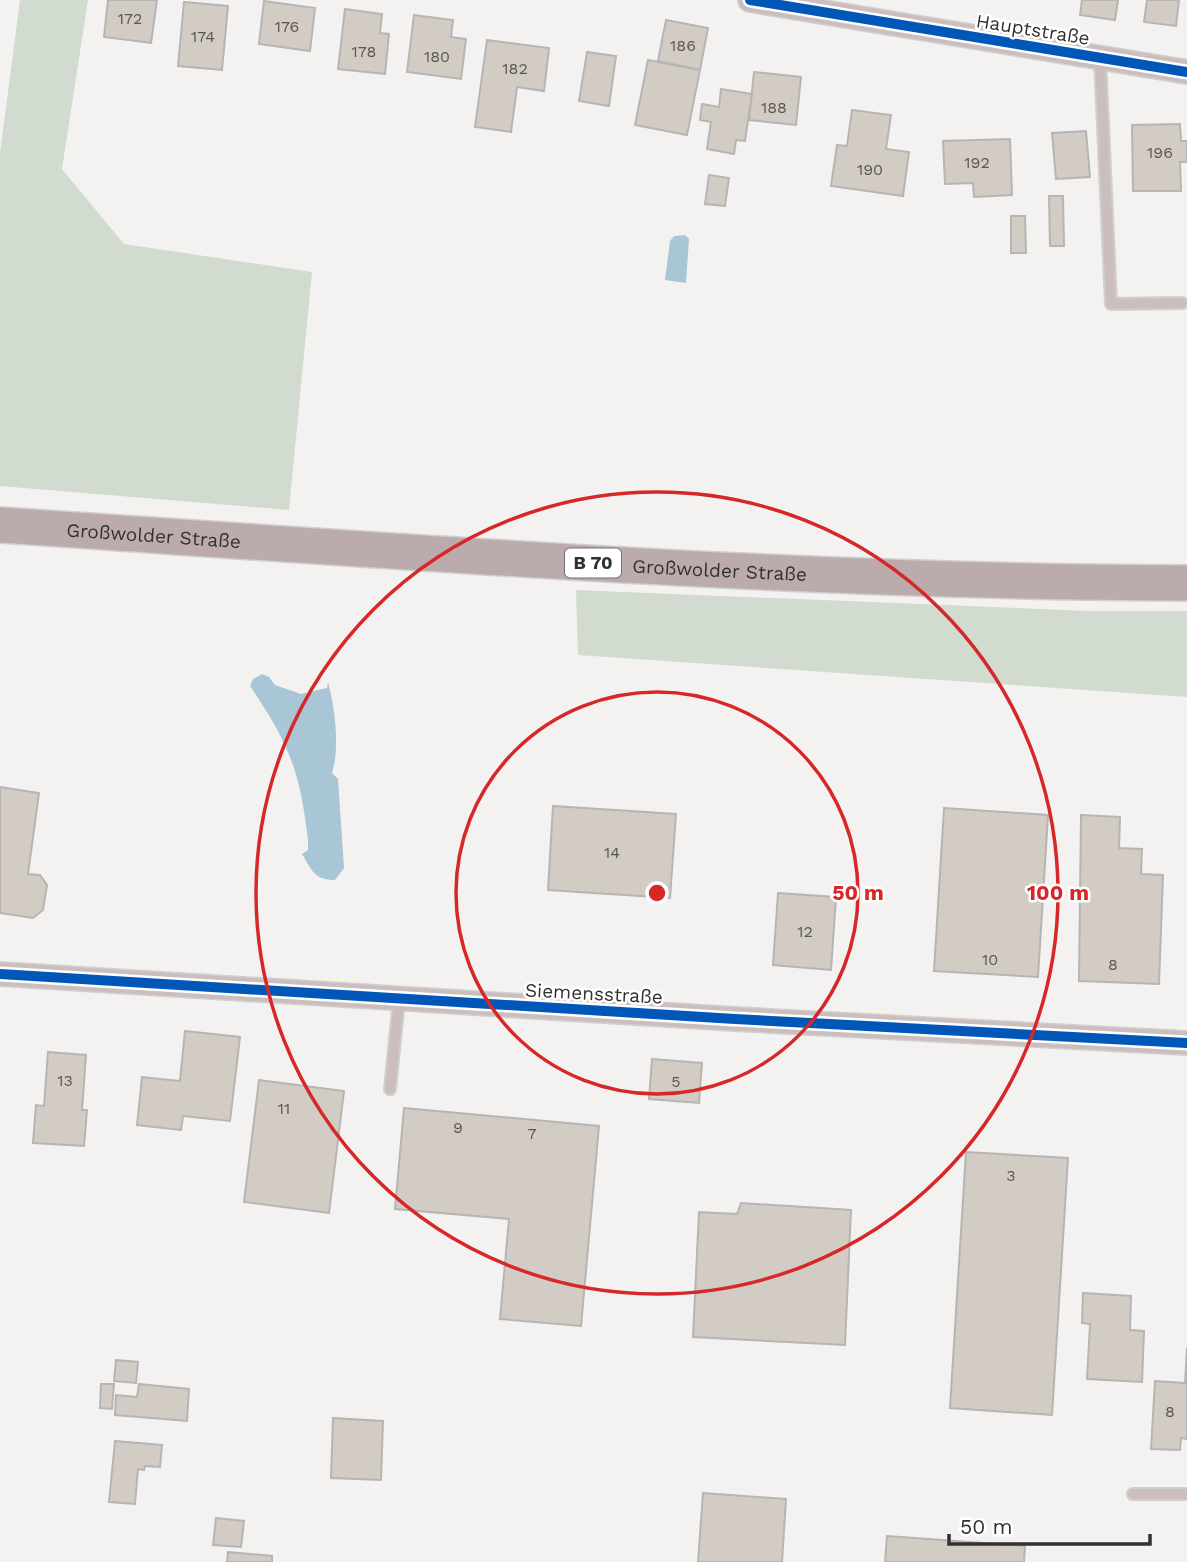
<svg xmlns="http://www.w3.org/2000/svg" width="1187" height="1562" font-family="'Work Sans',sans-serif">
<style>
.green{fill:#d1dbd0}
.water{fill:#a8c6d5}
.building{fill:#d2ccc4;stroke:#b6b5b4;stroke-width:2}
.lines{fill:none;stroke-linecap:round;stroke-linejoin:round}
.service-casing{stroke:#d0cfce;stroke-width:14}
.minor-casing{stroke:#d0cfce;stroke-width:26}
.primary-casing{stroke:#d0cfce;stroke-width:38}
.service{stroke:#cbbebe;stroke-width:10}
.minor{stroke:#cbbebe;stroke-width:23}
.primary{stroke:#bcabac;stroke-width:35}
.cycleway-casing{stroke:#fff;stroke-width:15}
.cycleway{stroke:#0057b8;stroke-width:10}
.ring{fill:none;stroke:#d62828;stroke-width:3.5}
.labels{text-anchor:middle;stroke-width:5;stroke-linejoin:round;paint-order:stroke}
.number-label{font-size:16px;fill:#5b5855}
.shield{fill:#fff;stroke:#706f6e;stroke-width:2}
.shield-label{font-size:18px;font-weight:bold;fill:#333130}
.street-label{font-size:19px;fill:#333130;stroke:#fff}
.centre{fill:#d62828;stroke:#fff;stroke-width:3.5}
.ring-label{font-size:21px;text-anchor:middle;font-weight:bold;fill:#d62828;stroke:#fff;stroke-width:5;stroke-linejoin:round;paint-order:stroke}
</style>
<rect width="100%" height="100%" fill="#f4f2f0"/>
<path class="green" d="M20,0H88L62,169L124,244L312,272L289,510L0,486V153Z
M576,590L1089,611H1187V697L578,655Z"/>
<path class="water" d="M685,235L689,239L686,283L665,280L670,241L674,236Z
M262,674L269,677L275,685L301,694L327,688L328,682C335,708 340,748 332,773L338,779L344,868L335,880C315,880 312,871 302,854L308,850V840C300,771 289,743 250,686L253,679Z"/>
<path class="building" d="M108,0H157L151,43L104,37Z
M1082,0H1118L1115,20L1080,15Z
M1147,0H1179L1176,26L1144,22Z
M264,1L315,8L310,51L259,44Z
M184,2L228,6L222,70L178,66Z
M345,9L382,14L380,33L389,34L385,74L338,69Z
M414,15L453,20L451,37L466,39L461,79L407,72Z
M666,20L708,28L700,70L658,61Z
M487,40L549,48L544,91L517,87L511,132L475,127Z
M587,52L616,56L609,106L579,101Z
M648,60L700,70L687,135L635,125Z
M754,72L801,77L796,125L749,120Z
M721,89L752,94L745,141L736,140L734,154L707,149L711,122L700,120L702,104L719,107Z
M852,110L891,115L886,149L909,152L903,196L831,186L837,145L847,146Z
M1180,124L1181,141H1187V162H1180L1181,191H1133L1132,125Z
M1086,131L1090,177L1056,179L1052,133Z
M1010,139L1012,195L974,197L973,183L945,184L943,141Z
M709,175L729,178L725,206L705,204Z
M1049,196H1063L1064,246H1050Z
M1011,216H1025L1026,253H1011Z
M0,787L39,793L28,874L40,875L47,885L43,910L33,918L0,913Z
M553,806L676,814L670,898L548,890Z
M944,808L1048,815L1038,977L934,971Z
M1081,815L1120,817L1119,848L1142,849L1141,874L1163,875L1159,984L1079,981Z
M778,893L836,897L831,970L773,965Z
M185,1031L240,1037L230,1121L183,1116L181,1130L137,1125L142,1077L180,1081Z
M48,1052L86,1055L82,1110H87L84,1146L33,1143L36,1105L44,1106Z
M652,1059L702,1063L699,1103L649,1099Z
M259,1080L344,1091L329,1213L244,1202Z
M404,1108L599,1126L581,1326L500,1319L509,1219L395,1209Z
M966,1152L1068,1158L1052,1415L950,1408Z
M741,1203L851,1210L845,1345L693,1337L699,1212L737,1214Z
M1083,1293L1131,1296L1130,1330L1144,1331L1142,1382L1087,1379L1090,1324L1082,1323Z
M1187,1348V1439L1181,1438L1180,1450L1151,1449L1155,1381L1185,1383Z
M116,1360L138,1362L136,1383L114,1381Z
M101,1384H114L112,1409L100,1408Z
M139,1384L189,1389L187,1421L115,1415L116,1395L137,1397Z
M333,1418L383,1421L381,1480L331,1478Z
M115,1441L162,1445L160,1467L145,1466L144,1470L138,1469L135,1504L109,1502Z
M703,1493L786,1499L782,1562H698Z
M216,1518L244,1521L241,1547L213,1545Z
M887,1536L1025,1546L1024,1562H885Z
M228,1552L272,1556V1562H227Z"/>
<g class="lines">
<defs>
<path id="service" d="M1100,58L1111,304L1182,303
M390,1089L399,1000
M1133,1494H1187"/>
<path id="minor" d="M750,0L1187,72
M0,974L735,1019L1187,1043"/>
<g id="primary">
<path id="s1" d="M0,525C395,551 791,582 1187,583"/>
</g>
</defs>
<use href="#service" class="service-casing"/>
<use href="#minor" class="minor-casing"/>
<use href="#primary" class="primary-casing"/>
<use href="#service" class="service"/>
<use href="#minor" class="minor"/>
<use href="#primary" class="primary"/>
<defs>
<path id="cycleway" d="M750,0L1187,72
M0,974L735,1019L1187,1043"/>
</defs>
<use href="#cycleway" class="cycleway-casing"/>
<use href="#cycleway" class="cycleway"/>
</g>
<g class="ring">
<circle cx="657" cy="893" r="201"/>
<circle cx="657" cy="893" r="401"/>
</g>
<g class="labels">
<g class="number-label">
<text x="130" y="24">172</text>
<text x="287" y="32">176</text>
<text x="203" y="42">174</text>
<text x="683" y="51">186</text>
<text x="364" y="57">178</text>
<text x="437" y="62">180</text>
<text x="515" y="74">182</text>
<text x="774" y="113">188</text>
<text x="1160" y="158">196</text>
<text x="977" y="168">192</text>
<text x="870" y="175">190</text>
<text x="612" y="858">14</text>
<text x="805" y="937">12</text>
<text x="990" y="965">10</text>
<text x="1113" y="970">8</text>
<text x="65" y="1086">13</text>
<text x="676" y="1087">5</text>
<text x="284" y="1114">11</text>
<text x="458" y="1133">9</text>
<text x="532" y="1139">7</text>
<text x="1011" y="1181">3</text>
<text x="1170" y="1417">8</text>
</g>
<rect class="shield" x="565" y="548.5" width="56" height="29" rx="5"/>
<g class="shield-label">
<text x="593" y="569">B 70</text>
</g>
<g class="street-label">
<text transform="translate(1033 29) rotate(9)" y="7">Hauptstraße</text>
<text dy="7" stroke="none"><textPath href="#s1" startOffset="154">Großwolder Straße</textPath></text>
<text dy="7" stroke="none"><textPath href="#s1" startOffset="721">Großwolder Straße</textPath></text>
<text transform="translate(594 993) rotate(3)" y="7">Siemensstraße</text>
</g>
</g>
<circle cx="657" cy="893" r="10" class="centre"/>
<g class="ring-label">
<text x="858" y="900">50 m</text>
<text x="1058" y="900">100 m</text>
</g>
<path d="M949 1534v10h201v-10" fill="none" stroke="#333130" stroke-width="3.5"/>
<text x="960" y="1534" font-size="21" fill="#333130" stroke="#ffffff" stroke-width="5" paint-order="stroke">50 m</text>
</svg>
